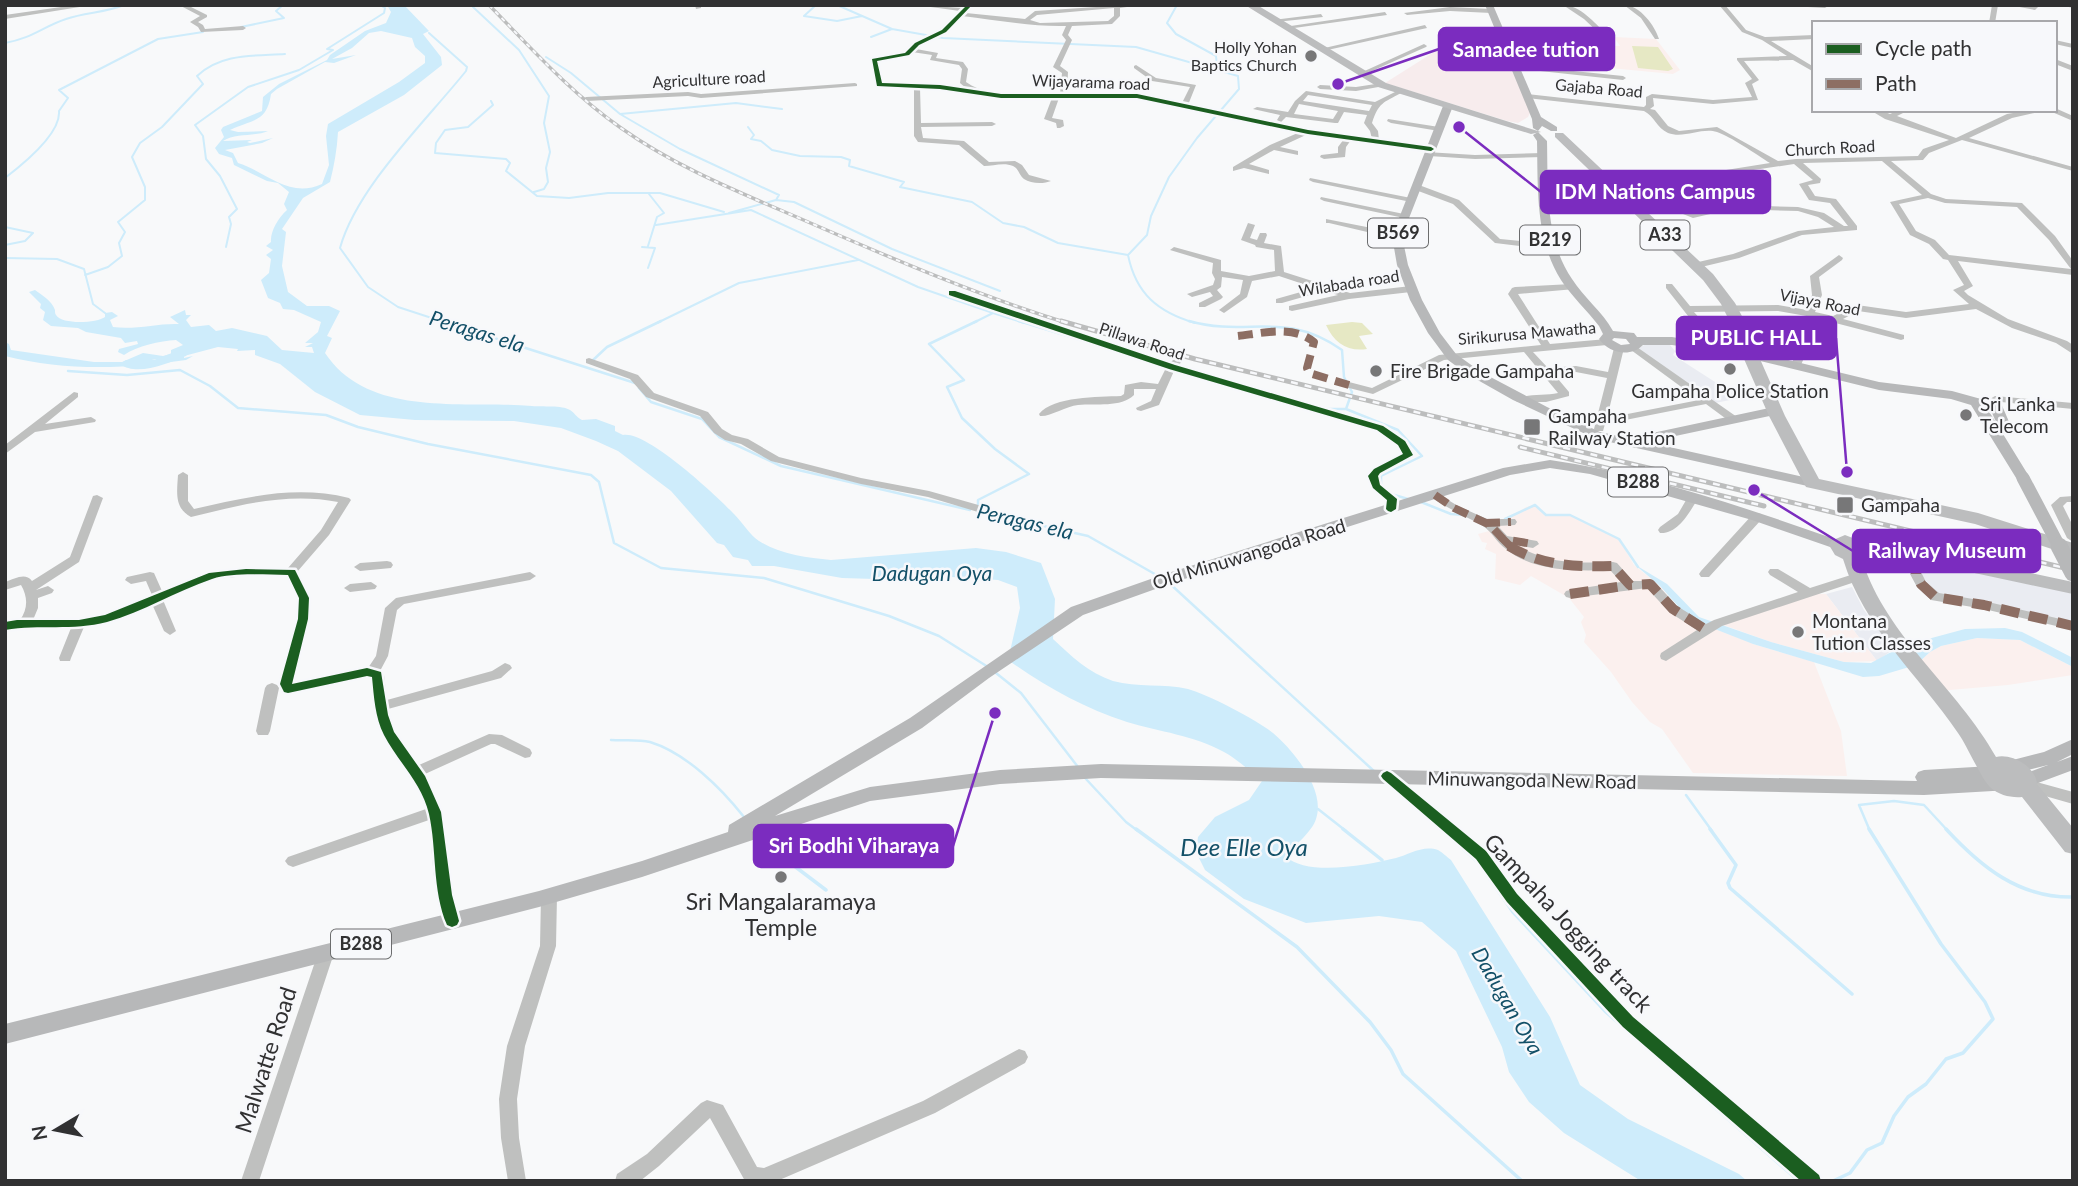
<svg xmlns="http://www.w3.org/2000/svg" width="2078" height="1186" font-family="Lato,sans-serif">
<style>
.built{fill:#eaecf2}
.education{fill:#fbf0ee}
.medical{fill:#f7eced}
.green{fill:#e6e8c4}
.water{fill:#ceecfb;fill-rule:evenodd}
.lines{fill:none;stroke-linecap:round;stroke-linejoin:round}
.stream-far2{stroke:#ceecfb;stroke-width:2}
.stream-far1{stroke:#ceecfb;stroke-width:2.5}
.stream{stroke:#ceecfb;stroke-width:3.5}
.river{fill:#ceecfb;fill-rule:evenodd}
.minor{fill:#bfc0bf;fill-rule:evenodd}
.major{fill:#b7b8b9;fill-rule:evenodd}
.highway{fill:#bcbdbe;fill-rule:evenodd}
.rail-far1-casing{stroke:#bcbdbd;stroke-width:3.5}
.rail-casing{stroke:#bcbdbd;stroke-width:5}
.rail-far1{stroke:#f7f8fb;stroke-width:2;stroke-dasharray:4.5;stroke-linecap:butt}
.rail{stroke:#f7f8fb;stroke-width:2.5;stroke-dasharray:7;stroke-linecap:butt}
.major-bridge-far1{stroke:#b7b8b9;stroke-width:13}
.major-bridge{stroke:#b7b8b9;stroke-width:17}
.quiet-far1{stroke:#8d6e63;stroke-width:8;stroke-dasharray:15 8;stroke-linecap:butt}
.quiet{stroke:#8d6e63;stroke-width:10;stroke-dasharray:19 10;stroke-linecap:butt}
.cycleway-casing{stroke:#f7f8fb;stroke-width:5}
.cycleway{fill:#1b5e20;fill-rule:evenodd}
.poi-dot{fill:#777778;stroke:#f7f8fb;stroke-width:2.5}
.labels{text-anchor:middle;stroke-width:5;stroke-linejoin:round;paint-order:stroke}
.far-poi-label{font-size:16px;fill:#313132;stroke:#f7f8fb;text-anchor:end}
.far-street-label{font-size:16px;fill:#313132;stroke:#f7f8fb}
.shield{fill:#f7f8fb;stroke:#6c6d6e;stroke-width:2}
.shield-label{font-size:18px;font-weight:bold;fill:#313132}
.poi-label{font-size:19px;fill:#313132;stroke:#f7f8fb;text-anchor:start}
.street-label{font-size:19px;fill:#313132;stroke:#f7f8fb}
.water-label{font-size:21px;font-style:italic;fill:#135068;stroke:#f7f8fb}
.near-poi-label{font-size:23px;fill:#313132;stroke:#f7f8fb}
.near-street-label{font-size:23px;fill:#313132;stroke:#f7f8fb}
.near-water-label{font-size:24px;font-style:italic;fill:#135068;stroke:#f7f8fb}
.leader{fill:none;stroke:#7b2cbf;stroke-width:2.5}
.callout-dot{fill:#7b2cbf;stroke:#f7f8fb;stroke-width:2.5}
.callout{fill:#7b2cbf;stroke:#7b2cbf;stroke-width:2.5}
.callout-label{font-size:21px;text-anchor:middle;font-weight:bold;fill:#fff}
</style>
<rect width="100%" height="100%" fill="#f8f9fa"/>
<path class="built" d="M1646,344L1670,345L1675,351L1673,355L1740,398L1715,403L1637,349Z
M1878,550L2073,588V626L1941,599L1916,574L1901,571Z
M1852,587L1864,610L1894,649L1877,661L1826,594Z"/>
<path class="education" d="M1614,37L1656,39L1680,70L1673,74L1589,66L1584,61L1571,58L1515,56L1508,41L1620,46Z
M1535,505L1546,515H1570L1619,539L1634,565L1660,586L1678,609L1753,644L1814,662L1841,731L1847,776L1693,773L1662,729L1650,722L1632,702L1611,672L1584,642L1586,635L1581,622L1584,617L1569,598L1531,576L1520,585L1495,579L1496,554L1485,549L1487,543L1482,542L1478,534L1489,531L1492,522L1508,519L1526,507Z
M1810,594H1826L1877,661L1844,662L1771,642L1718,623Z
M1977,638L2020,640L2073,667V675L2008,685L1938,691L1916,665L1930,652L1941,646Z"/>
<path class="medical" d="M1442,47L1506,55L1531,111L1528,117L1518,123L1507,121L1385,83Z"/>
<path class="green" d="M1632,46L1658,47L1673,69L1668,71L1638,68Z
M1352,322L1362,323L1373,334L1359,336L1367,349C1348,352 1334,343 1326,325Z"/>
<path class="water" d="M387,5H404L429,31L423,34L441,57L442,65L404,95L338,132C337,150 334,166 330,182L303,198L282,229L286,232L282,266L288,292L307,306H329L340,311L327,336L332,338L325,353C369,419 464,400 532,406C542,407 562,405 570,410C574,412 576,417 582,420L596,419L615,426V431L623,435C646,430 716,495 734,514C742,522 750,535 759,541C779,554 807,558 831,560L976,548L1006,552L1041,563L1055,599L1053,639C1071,656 1089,673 1113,681C1137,688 1164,683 1188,689C1207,694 1257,720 1273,733C1294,751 1326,790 1316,819C1312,832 1294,846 1285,856C1307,877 1367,865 1396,858C1409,855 1422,845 1438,850C1442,852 1447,857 1451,860L1550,1017L1580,1085L1628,1119L1739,1174L1747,1181H1641L1564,1133L1529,1102L1509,1072L1502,1047L1456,951L1422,922L1379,916L1306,923L1244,899L1205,870L1196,852L1198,837L1215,817L1249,800L1262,781C1250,771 1237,759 1224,752C1193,735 1160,732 1127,722C1083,708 1045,686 1008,660L1020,608L1017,587L998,580L936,576L907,580L842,578L774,566H752L748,560L733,557L724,545L717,543L671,491L618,451L596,441L561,428L514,421L415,420L360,415L315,392L280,364L255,355V350L237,351L238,349L218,347L184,356V358L193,356L186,360L163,363L161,361L164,358L139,362H147L146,365C98,369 52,368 5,356V342L9,344L11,350L94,362H122L143,353L163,356L171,354V350L183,345L176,340C160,341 137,346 124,355L118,352L119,349L138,344L137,341L125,343L121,338L86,332L78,328L51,326L43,320L45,312L40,308L41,304L29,292L35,290C42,295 52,301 55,310C55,312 55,314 56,315C62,325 97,323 105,317V313L112,312L118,316L110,320L113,327C136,330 158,323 179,324L170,317L185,310L186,315H191L186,320L191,327L209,325L216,331L232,328L267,336L282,350L314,353L312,347H305L313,343H305L318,332L321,322L294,310L283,309L280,303L268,298L261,280L269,273L271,259L266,255L273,250L266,246L271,242C270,232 278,218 287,210L284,204L289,192L278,183L267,181L234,165L232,158L219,154L215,148L224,137L221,130L223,127L262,111L263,97L279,84L327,60L330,55L365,31L386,23L391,12ZM381,31L412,38L415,47L425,56V63L399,82L328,124L326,136L329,165L322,184C289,199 267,172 238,163L233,153L225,150L262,143L273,138L250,143L247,142L252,140L223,141C236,133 254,137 268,131L238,132L230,130C252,119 267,123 271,94L277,89L325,62L334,63L356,55L332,59L352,48L369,33Z
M1634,564L1667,584L1699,617L1771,642L1844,662L1871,663L1902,646L1965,629L2005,628L2022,632L2073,658V667L2020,640L1977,638L1941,646L1930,652L1916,665L1879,676L1863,677L1753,644L1697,622L1687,616L1660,586Z"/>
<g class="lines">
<path class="stream-far2" d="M816,5L804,16L837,21L862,16
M837,5L892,29L871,37
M1177,5L1167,23L1176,34L1216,56L1217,66L1213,68
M473,7L519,50L549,96L544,123L550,152L546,168L548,182L544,189L534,192
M241,27L284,18L276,11L283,5
M892,29L943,38L1136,47L1238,76L1239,89L1197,138L1169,177L1151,216L1147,235L1128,255
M429,33L467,67L466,71C426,121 357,187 340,248L368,287L398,307L447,323
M5,43C33,38 42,27 66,19C85,12 105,13 124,5
M546,57L571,73L620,114L736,103L782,109
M491,101L493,105L468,127L445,130L436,143L435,153L506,159L510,163L506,171L537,196L569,198L608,193H660L724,212
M620,114L680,149L779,195L776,200
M748,127L754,135L751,139L761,141L772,150L800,156L841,157L850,160L849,166L904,182L900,187L972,202L1003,223L1024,227L1058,243L1128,255
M5,178C22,165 61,134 59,111L68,98L59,90L158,39L203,32
M729,213L776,200L794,202L892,249L1000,291
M656,225L751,210L918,287L993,313L973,323
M5,227L33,233L25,241L5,245
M648,246L657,217L664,213L649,194
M226,247L231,224L229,217L237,209L220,176L206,159L203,136L195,125L248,87L299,70L333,50L327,49L384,13L385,8L380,5
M642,247L655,248L648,268
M1128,255C1136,294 1158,312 1195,323
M5,258L57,259L84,269L93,304L105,313
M85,275L108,267L122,256L119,243L125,232L118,222L145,200V187L132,157L140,143L162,127L203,84L197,76C221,53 254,56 285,54
M993,313L1024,323
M657,323L739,283L858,260"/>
<path class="stream-far1" d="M441,321L635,383
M977,321L929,344L964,380L947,387L962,418L995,449L1029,474L978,500V505
M1019,321L1113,350
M1189,321C1249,338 1283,309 1342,350L1344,377L1352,392L1346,409L1398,430L1422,456L1381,476V484L1386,490
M592,361L607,347L661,321
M68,371L127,375L180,370L210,386L238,408L326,415L358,427L428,444L591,475L599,482L614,543L661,568L764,578L889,616L939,636L988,667
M639,388L651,402L702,419L719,437L781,466L970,510
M1308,404L1326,409H1346
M1391,494L1408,499
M1421,502L1451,514L1465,515
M977,511L1088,536L1160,577
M1505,519L1535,505L1546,515H1570L1619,539L1638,567
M1168,582L1375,772
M996,673L1021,693L1078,767
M611,740C624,741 637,739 650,742C686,753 721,788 744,817
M1086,779L1126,822L1138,831
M1388,783L1443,831
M1686,795L1712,831
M1318,809L1346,831
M1870,831L1859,805L1894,801L1924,805L1948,831"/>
<path class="stream" d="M1136,829L1297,947L1370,1022L1391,1050L1403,1074L1522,1181
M1343,829L1382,860
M1441,829L1478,862L1513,912L1606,1012L1799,1181
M1710,829L1736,865L1728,883L1730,888L1852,994
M1946,829C1981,867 2019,898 2073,897
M764,838L785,859L826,890
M1833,1181L1850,1173L1867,1150L1882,1143L1894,1116L1908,1097L1926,1084L1946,1059L1963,1053L1993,1019L1985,1002L1941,944L1869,829"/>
<path class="river" d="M182,349L188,353L186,356C168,363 137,377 120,364L126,360H154Z"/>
<path class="minor" d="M75,5H92L5,19V15Z
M179,5H187L207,15V17L198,22L203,25L205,29L243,26L246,28L243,30L201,32L198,27L190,22L200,16Z
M695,5H701V8L696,9Z
M916,5L963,8L966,5H973L966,13L1025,19L1035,11L1127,5V7L1120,8V16L1112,24L1072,26L1068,35L1072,40L1060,66L1068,72L1067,94H1137L1182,103L1190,87L1152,81L1134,68V66L1136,65L1156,78L1196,85L1188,105L1308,130L1372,139L1370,131L1364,123L1367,115L1344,112L1338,123H1335L1286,117L1281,122L1277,120L1280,115L1253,109L1257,107L1288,112L1295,101L1306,91L1375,102L1399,90L1402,92L1401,93C1383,103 1379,102 1372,123L1378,131L1379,140L1431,147L1435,149L1431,151L1351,140L1346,147L1345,157L1324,159L1320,157L1321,155L1338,153V147L1344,139L1308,134L1280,147L1298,151V155L1274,150L1249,164L1269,170V174L1244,168L1233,171V167L1270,145L1300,132L1137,98H1059L1052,118L1063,120L1064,126L1060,128H1057L1056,123L1044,119L1052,98H1001L940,89L920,88L921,123L992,122L996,124L992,126L921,127L923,138L964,141L989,162L1015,161L1022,165L1029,175L1051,181C1044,184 1031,184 1024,179C1019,175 1019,169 1013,166C1004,162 993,166 984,166L959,145L918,142L914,136V88L879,87L876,85L872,59L905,52L915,43L942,30L960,11ZM1114,8V16L1108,21L1040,23L1030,20L1037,15ZM962,16C997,20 1032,27 1066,26L1062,35L1066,40L1053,67L1062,73L1060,94C1030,94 991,100 966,82L968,69L963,62L936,58L938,53L916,49L946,32ZM912,52L932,55L930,60L959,65L962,69L960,83L967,89L940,85L882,83L878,61L909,55ZM1308,95L1372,105L1369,111L1303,101ZM1299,104L1338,111L1333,119L1294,114Z
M1563,5C1580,5 1595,23 1606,34V36H1602L1584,19Z
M1624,5C1640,5 1655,26 1659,39H1655L1641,18Z
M1719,5H1725L1746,30L1765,37L1814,35V39L1771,41L1814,67V72L1793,60L1744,61L1759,80L1752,84L1758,100L1713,104L1653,98L1654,106L1650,109L1655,110L1668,126L1679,131L1717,127L1778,161L1796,159L1918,156L1923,149L1949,140L1885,119L1870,110H1880L1890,114L1899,110H1909L1897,116L1956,138L2007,114L2031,110H2048L2012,118L1969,138L2073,167V171L1962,140L1929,153L1923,160L1891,161L1931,194L1946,199L2022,203L2055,236L2073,261V275L1958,261L1973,286L1964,291L1968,295L2008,319L2067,341L2073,345V354L2056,343L2012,328L1976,309L1906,318L1858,311L1843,319L1904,335V339L1901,340L1820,319L1801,365L1796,368L1791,365L1812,317L1778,311L1694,312L1702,321L1710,346L1705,349L1702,348L1692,321L1666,288V284H1672L1690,306L1778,305L1807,310L1812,295L1810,276L1839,255L1843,258L1842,260L1819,277L1822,295L1815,312L1833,316L1857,305L1906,312L1969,304L1953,290L1964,285L1948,260L1943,259L1929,244L1910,235L1890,202L1922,195L1882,161L1803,163L1821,179L1820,183L1808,185L1815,196L1836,199L1857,226V230L1802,235L1739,258L1697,268L1694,267V263L1733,254L1798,231L1834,227L1818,217L1798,211L1732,209L1693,218L1678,212H1635V208H1679L1694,213L1732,205L1798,207L1824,213L1844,226H1848L1830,203L1809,200L1799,184L1813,180L1794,164L1727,174L1697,182L1605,185L1604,183L1608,181L1697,178L1726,170L1770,163C1757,155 1730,136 1717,132C1702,127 1684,139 1668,133C1657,128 1654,116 1644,111L1527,98L1524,96L1527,94L1644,107L1646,105V97L1652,94L1713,100L1752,97L1745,83L1752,79L1737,60V58L1787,56L1762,40L1742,32ZM1928,198L1945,203L2017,207L2049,240L2071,269L1949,255L1935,240L1916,231L1899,204Z
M1775,5H1827L1828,6L1825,8Z
M1992,5H1998L1995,23H1989Z
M2009,5H2040L2035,10Z
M2060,5H2073V8Z
M1450,7L1491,9L1494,11L1491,13L1450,11L1407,15L1404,13Z
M1385,12L1387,15L1287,29L1284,27Z
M1321,14L1323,17L1276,22L1273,20Z
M1425,25L1427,28L1323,51L1320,49Z
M2055,40L2073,44V48L2055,44Z
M1424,44L1427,46L1426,47L1363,75L1358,74Z
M2055,59L2073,66V71L2055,64Z
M1514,65L1623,76L1626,78L1623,80L1512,68V66Z
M855,83L857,84V86L701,98L688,96L586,101L583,99L586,97L688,92L701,94Z
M1382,83L1385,85L1384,86L1356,91L1320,89L1317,87L1320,85L1356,87Z
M2055,108L2073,116V121L2052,112Z
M1388,119L1439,127L1443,129L1439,131L1391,123L1387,121Z
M1426,152L1475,155L1543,153L1547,155L1543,157L1475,159L1429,156H1426Z
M1310,178L1411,198L1415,200L1411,202L1313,182L1309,180Z
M1413,185H1419L1459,200L1500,239L1552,244L1556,247L1552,250L1495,243L1453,204L1413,189Z
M1321,197L1404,214L1408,216L1404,218L1324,201L1320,199Z
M1326,219L1397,233L1401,236L1397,239L1329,223H1326Z
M1248,223L1255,225L1250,238L1257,240L1260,233H1266L1267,235L1264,243L1281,246L1284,272L1350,293L1411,286L1416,289L1411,292L1349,299L1292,311L1289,310V306L1338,295L1324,291L1282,303H1276V299L1315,288L1279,276L1252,281L1247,297L1224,313L1219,310L1240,294L1243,280L1222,277L1221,287L1217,290L1223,297L1221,299L1205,307H1199V303L1213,296L1210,292L1192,297L1187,294L1213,285L1215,279L1212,273L1213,263L1170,250L1174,247L1221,260V271L1249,276L1275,271L1274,250L1256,247L1255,245L1241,240Z
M1572,284L1576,287L1575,289L1518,294L1550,344L1607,339L1612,342L1607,345L1533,352L1548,368L1576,366L1608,372L1614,348L1619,345L1622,346L1624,348L1607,418L1699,400L1631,350L1629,348L1634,345L1737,417V421H1729L1706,404L1605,424L1603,431H1595L1594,429L1607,378L1576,372L1553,373L1569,392V396L1546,402H1517L1516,400C1527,393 1545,396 1558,393L1524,352L1444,360L1373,394L1345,387L1344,385L1349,382L1372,388L1439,355L1541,345L1508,294L1512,288L1515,287Z
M952,290L1170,363L1175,358H1181L1183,360L1178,366L1384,426L1406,441L1413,455L1379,476L1381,485L1398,499L1395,511H1387L1386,500L1372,488L1367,476L1373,469L1402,454L1398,445L1376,430L1174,371L1159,405L1141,411L1137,410L1136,408L1151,401L1156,389H1134V395C1121,408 1096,403 1078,405C1066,406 1050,417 1040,416L1039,414C1054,396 1098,397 1121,396L1124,394L1125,385L1141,382L1158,384L1166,368L949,295V291Z
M589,358L638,375L654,393L708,412L722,429L732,435L748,439L779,457L861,478L929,491L982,506L984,508L978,512L928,497L861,484L771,461L741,444L725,440L714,433L700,416L646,397L630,379L586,363V359Z
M74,392L78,393V397L45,424L91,417L96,420L95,422L35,432L5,454V445Z
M1995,396L2073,403V409L1991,401L1990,399Z
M183,472L188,475V501L194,509C246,497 296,485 349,498L351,500L329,535L297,572L310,598L309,619L293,683L368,668L376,656L385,608L396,598L530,572L536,576L530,580L404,604L397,610L388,656L380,671L384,675L387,700L492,671L505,663L510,665L512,668L501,678L388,709L395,732L419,765L489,734L502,735L530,749L532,753L530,757L525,758L495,744H491L425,774C451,819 446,872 460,921L458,926L452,928L446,926C432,894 433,854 429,820L293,867L288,865L285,861L288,857L426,809L415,781L409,777L408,771L382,734L375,715L371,678L367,677L288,694L283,692L279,684L297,619L298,598L287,576H246L215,579L163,600L176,631L170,635L164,631L152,604L111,621L84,627L71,658L70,661H60L59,658L71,628H17L5,630V622L20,620C28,609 28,597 21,585L5,590V582C15,579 25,572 32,581L70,557L93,496L97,495L103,498L79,562L36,590L48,586L54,590L52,593L38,598V608L33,620H79L104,614L152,595L146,581L131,584L125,580L127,577L150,572L154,573L162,591L213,571L246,568H288L321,530L338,502C288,492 240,505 191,517C174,508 177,492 178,475Z
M1435,492L1458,506L1487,519H1515L1517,522L1515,525L1498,526L1507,536L1537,541L1539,544L1533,548L1515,545C1552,564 1572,563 1613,562L1617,563L1633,581H1654L1677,606L1706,624L1714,620L1798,592L1770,575L1768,572L1770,569H1778L1810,588L1857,573L1863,577L1861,580L1722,626L1666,661L1661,659L1660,656L1661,653L1697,630L1669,612L1647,588L1570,598L1566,597L1564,594L1566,591L1570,590L1621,582L1610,570C1576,571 1534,572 1506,549C1497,543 1492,532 1483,526C1466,516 1448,509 1431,497L1429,495Z
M1693,494L1699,497C1690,511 1679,534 1660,533L1658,530L1660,527L1678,514L1689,495Z
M2073,496V502H2067L2063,506L2073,526V542L2067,538L2051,505L2060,497Z
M1757,513L1761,514L1763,517L1761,520L1709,577H1701L1699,574L1701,571L1753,514Z
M1916,551L1922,555V574L1926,582L1939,593L1984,601L2073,622V630L1984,609L1931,600L1917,587L1910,574V555Z
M387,561L391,562L393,565L391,568L360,571L354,567L360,563Z
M371,582L377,586L375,589L350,592L344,588L350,584Z
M272,683L277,685L279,688L270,731L268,735H258L256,731L265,688L267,685Z
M2029,780L2073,792V804L2024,790L2022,786L2024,782Z
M549,889L554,891L557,896L556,946L525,1046L517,1099L519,1138L526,1181H508L501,1138L499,1099L507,1046L540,946L541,896L544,891Z
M326,946L332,948L334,953L259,1181H241L318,953L320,948Z
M1019,1049L1025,1051L1028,1057L1025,1063L935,1113L777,1181H745L710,1118L659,1166L640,1181H615L617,1174L647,1154L701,1103L707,1100L723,1105L757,1167L764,1168L923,1101Z"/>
<path class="major" d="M1485,5H1493L1541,117L1557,127V131H1551L1542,126L1538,131L1533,128L1532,119Z
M1448,103L1453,106L1402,236L1408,265L1422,300L1440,333L1456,354L1481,372L1547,407L1600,432L1629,438L1774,407L1779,408V414L1647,442L1817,480L1819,483L1817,486L1812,487L1596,439L1513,400L1467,374L1448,360L1428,333L1410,300L1397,265L1392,236L1443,106Z
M1538,132L1547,141C1548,187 1545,240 1572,279C1584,298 1602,311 1613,331L1634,333L1637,337H1672L1738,348L1742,349V355L1672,345H1643C1630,358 1609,353 1599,339L1603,334L1599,326C1587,310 1572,297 1561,280C1535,239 1538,187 1537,141L1533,135ZM1614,338L1626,339L1630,344L1621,345L1612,340Z
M1760,353L1879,382L1952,391L1981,399L1997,424L1988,404L1995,400L2000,401L2013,431L2011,434H2003L2030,478L2023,482L2018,481L1971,405L1951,399L1879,390L1756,360L1754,357Z
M1550,460C1649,474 1749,509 1843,542L1846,545L1843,548H1833L1752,520L1590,474L1550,468L1510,475L1175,582L1083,615L989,678L922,728L775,816L870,787L1000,770L1101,764L1917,781L1915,777L1918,772L1924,770L1991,766L1997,768L2000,773L1997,778L2010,780L2013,785L2010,790L1924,795L1101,778L1000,784L870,801L642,877L539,907L5,1044V1024L539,891L642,861L728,832L729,825L910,718L1071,607L1165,574L1503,468Z
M2073,739V754L2057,762L2073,756V770L2027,787L2021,785L2018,780L2021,775L2048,765L2011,774L2005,772L2002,767L2005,762L2044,752Z"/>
<path class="highway" d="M1245,5H1257L1386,83L1541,132L1531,134L1378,87Z
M1555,133H1563L1713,274L1735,303L1760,350L1752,354L1760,359L1785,416L1819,479L1978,513L2073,543V556L1975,524L1806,487L1769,416L1744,359L1752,354L1744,350L1721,304L1703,280L1555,137Z
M1845,535L1868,544L1909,547L2073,582V594L1909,559L1870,556L1862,560C1887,638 1957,687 1996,757C2012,753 2036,767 2037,784L2073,828V854L2065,852L2022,797C2011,798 1999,795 1991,788C1981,779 1968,747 1958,733C1919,675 1864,629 1843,559L1835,555L1829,545L1831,541Z"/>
<defs>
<path id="rail-far1" d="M489,5C531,48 571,93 621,128C680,170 749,196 815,225C898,261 980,296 1067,323"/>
<path id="rail" d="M1061,321L1195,359L2073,570
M1520,447L1764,506"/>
</defs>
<use href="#rail-far1" class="rail-far1-casing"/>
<use href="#rail" class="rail-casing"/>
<use href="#rail-far1" class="rail-far1"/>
<use href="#rail" class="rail"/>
<path class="major-bridge-far1" d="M2023,478L2060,548"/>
<path class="major-bridge" d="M2059,546L2073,573"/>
<path class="quiet-far1" d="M1238,336C1263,333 1293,325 1314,342L1307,368L1309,373L1349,385
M1435,495L1454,508L1490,525L1503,539L1533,544
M1485,523L1511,522
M1503,539L1512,548"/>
<path class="quiet" d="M1509,546C1542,566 1575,567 1613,566L1630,585L1650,584L1673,609L1706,630
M1916,555V574L1921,584L1935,597L1984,605L2073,626
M1570,594L1630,585"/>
<defs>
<path id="cycleway" d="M967,5H972L946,32L919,45L909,55L877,61L882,83L940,85L1001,94H1137L1308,130L1431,147L1434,149L1431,151L1308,134L1137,98H1001L940,89L877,86L872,59L905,53L915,43L942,30Z
M949,291H955L1175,365L1383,426L1405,441L1413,455L1380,473L1378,476L1380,485L1397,499L1396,509L1391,512L1388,511L1386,509L1387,500L1373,488L1368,476L1374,469L1403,454L1398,445L1377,430L1169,369L949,295Z
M246,569L295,570L309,598L308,619L292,684L367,668L381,672L388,715L394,732L425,776L441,812L452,895L459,921L457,925L452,927L447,925C432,890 437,850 429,814C422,783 398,762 384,735C375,717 374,697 372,677L367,676L288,693L284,692L280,684L298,619L299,598L288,575C265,575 234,572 212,579C176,591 143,612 107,622C72,631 40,624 5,630V622L17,620H79L105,615L209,573Z
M1387,771L1391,773L1486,851L1517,894L1633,1017L1819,1175L1821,1181H1801L1623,1027L1507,902L1476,859L1383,779L1381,776L1383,773Z"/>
</defs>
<use href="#cycleway" class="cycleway-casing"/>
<use href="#cycleway" class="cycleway"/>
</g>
<g class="poi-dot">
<circle cx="1311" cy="56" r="7"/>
<circle cx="1730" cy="369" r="7"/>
<circle cx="1376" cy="371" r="7"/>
<circle cx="1966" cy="415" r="7"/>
<rect x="1523" y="418" width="18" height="18" rx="3.5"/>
<rect x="1836" y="496" width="18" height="18" rx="3.5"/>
<circle cx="1798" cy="632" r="7"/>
<circle cx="781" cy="877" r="7"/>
</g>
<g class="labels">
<g class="far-poi-label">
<text x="1297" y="53">Holly Yohan<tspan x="1297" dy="18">Baptics Church</tspan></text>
</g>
<g class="far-street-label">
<text transform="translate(709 79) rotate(-3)" y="6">Agriculture road</text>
<text transform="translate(1091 82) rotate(2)" y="6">Wijayarama road</text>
<text transform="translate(1599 88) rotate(5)" y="6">Gajaba Road</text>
<text transform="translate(1830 148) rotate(-3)" y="6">Church Road</text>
<text transform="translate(1349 283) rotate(-9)" y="6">Wilabada road</text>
<text transform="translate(1820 302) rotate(11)" y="6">Vijaya Road</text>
<text transform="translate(1527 333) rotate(-5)" y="6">Sirikurusa Mawatha</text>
<text transform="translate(1142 341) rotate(18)" y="6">Pillawa Road</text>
</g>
<g class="shield">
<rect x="1368" y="218.5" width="60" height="29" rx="5"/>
<rect x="1640.5" y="220.5" width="49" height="29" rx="5"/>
<rect x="1520" y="225.5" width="60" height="29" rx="5"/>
<rect x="1608" y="467.5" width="60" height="29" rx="5"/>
<rect x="331" y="929.5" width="60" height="29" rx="5"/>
</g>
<g class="shield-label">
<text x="1398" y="239">B569</text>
<text x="1665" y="241">A33</text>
<text x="1550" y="246">B219</text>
<text x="1638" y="488">B288</text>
<text x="361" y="950">B288</text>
</g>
<g class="poi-label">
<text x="1390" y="378">Fire Brigade Gampaha</text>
<text x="1730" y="398" text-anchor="middle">Gampaha Police Station</text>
<text x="1980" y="411">Sri Lanka<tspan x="1980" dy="22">Telecom</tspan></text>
<text x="1548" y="423">Gampaha<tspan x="1548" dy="22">Railway Station</tspan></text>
<text x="1861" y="512">Gampaha</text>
<text x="1812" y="628">Montana<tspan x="1812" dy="22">Tution Classes</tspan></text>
</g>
<g class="street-label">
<text transform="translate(1249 554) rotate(-17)" y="7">Old Minuwangoda Road</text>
<text transform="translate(1532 780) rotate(1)" y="7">Minuwangoda New Road</text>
</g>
<g class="water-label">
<text transform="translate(477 332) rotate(17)" y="7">Peragas ela</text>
<text transform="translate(1025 522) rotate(13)" y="7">Peragas ela</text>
<text x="932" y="581">Dadugan Oya</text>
<text transform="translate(1507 1001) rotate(60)" y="7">Dadugan Oya</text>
</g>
<g class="near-poi-label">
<text x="781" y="910">Sri Mangalaramaya<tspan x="781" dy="26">Temple</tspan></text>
</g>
<g class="near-street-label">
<text transform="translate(1568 923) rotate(47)" y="8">Gampaha Jogging track</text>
<text transform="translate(266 1060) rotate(-72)" y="8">Malwatte Road</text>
</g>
<g class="near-water-label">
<text x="1244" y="856">Dee Elle Oya</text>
</g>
</g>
<path class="leader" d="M1338 84L1439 49M1459 127L1541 192M1847 472L1836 338M1754 490L1853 551M995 713L953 846"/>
<g class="callout-dot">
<circle cx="1338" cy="84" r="7"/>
<circle cx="1459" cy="127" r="7"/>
<circle cx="1847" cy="472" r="7"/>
<circle cx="1754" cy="490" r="7"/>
<circle cx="995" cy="713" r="7"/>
</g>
<g class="callout">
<rect x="1439" y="28" width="175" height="42" rx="7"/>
<rect x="1541" y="171" width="229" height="42" rx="7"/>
<rect x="1677" y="317" width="159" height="42" rx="7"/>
<rect x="1853" y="530" width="187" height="42" rx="7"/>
<rect x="754" y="825" width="199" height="42" rx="7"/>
</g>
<g class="callout-label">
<text x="1526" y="57">Samadee tution</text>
<text x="1655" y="199">IDM Nations Campus</text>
<text x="1756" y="345">PUBLIC HALL</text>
<text x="1947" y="558">Railway Museum</text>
<text x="854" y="853">Sri Bodhi Viharaya</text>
</g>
<rect width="2078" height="1186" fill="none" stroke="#313132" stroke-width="14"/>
<rect x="1812" y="21" width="245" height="91" fill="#f7f8fb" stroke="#a8a8ab" stroke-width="2"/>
<rect x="1826" y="44" width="35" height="10" fill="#1b5e20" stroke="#a8a8ab" stroke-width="2"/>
<text x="1875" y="56" font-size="21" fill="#313132">Cycle path</text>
<rect x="1826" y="79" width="35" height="10" fill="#8d6e63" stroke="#a8a8ab" stroke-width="2"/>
<text x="1875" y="91" font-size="21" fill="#313132">Path</text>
<g transform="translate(56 1130) rotate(260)" stroke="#f7f8fb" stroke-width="5" paint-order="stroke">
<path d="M0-5L12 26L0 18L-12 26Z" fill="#313132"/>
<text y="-10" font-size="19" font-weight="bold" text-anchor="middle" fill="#313132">N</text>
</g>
</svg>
